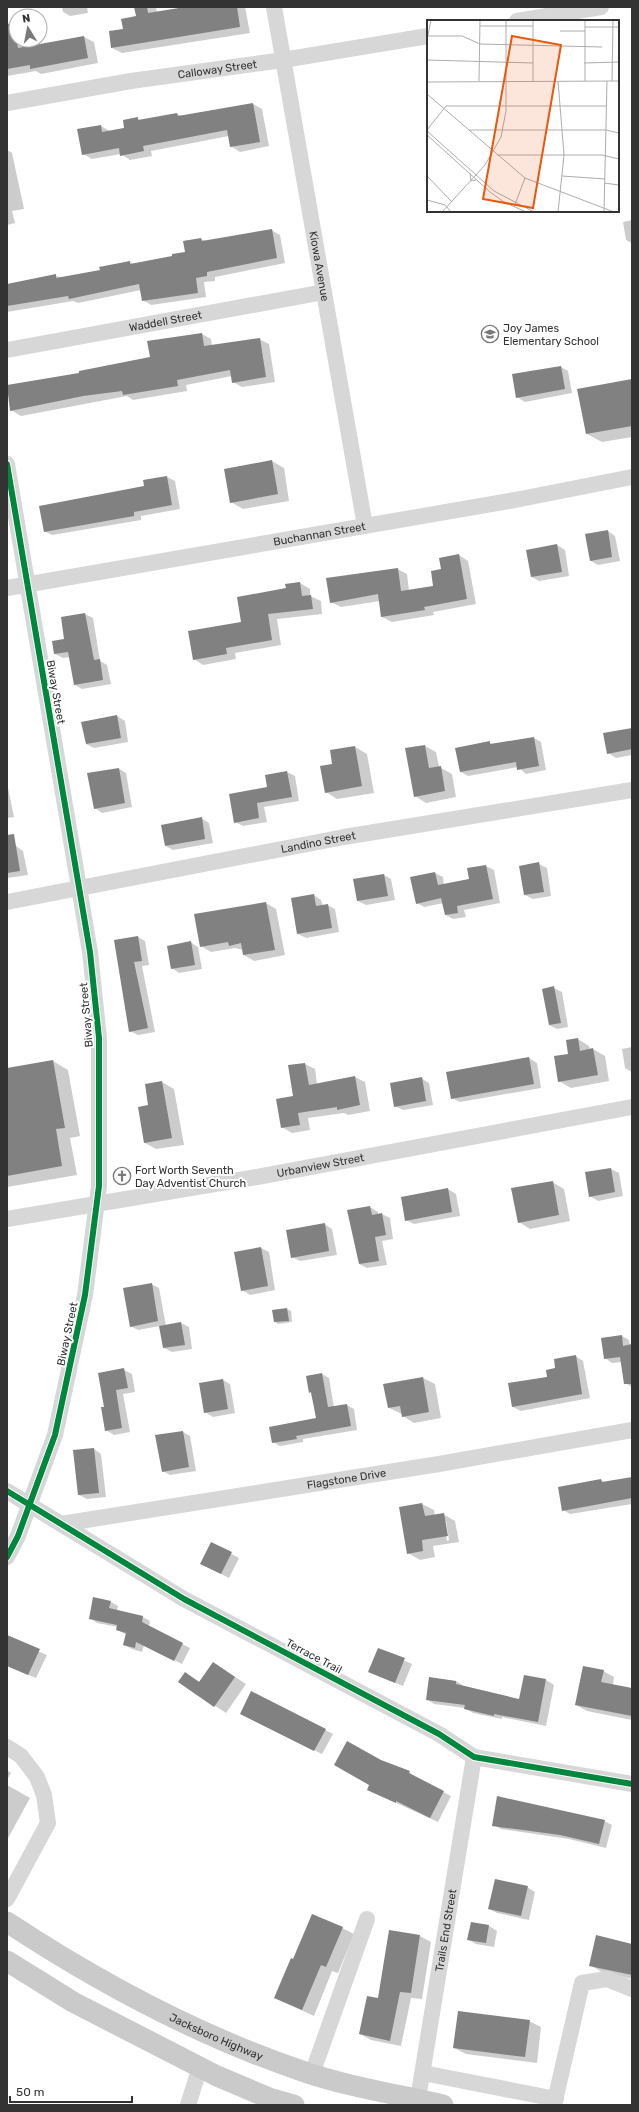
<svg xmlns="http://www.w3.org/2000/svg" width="639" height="2112" font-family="Rubik,sans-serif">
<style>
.shadow{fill:#0003;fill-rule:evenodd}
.building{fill:#818181}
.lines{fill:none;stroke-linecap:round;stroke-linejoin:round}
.minor{stroke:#d7d7d7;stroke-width:16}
.major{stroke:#cacaca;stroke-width:21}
.cycleway-casing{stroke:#fff;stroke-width:8}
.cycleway{stroke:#00873e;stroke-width:6}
.labels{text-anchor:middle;stroke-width:4;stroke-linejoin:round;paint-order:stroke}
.street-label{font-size:11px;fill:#333;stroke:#fff}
.poi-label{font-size:11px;fill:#333;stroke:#fff;text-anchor:start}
.inset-road{fill:none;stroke:#adadad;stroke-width:1}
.view{fill:#e8590c;fill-opacity:0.15;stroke:#e8590c;stroke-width:2}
.inset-edge{fill:none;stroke:#333;stroke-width:2}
</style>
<rect width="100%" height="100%" fill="#fff"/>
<path class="shadow" d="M62,7H87L88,13L70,16L63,12Z
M135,7H156L157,13L196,7H245L250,33L122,53L112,48L124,30L137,17Z
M84,37L94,42L98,63L41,74L36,71L7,76V45L17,43L25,48Z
M253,104L262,109L269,146L240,152L231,146L229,136L151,151L152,156L130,160L121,154L92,159L83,154L101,126L110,131L125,128L137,118L142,121L177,114L181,116Z
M7,150L12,153L24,209L12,211L15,223L7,225Z
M632,220V243L626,240L623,222Z
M271,230L280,235L285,263L215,277V281L204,282L206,297L151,305L143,300L141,290L78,303L73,301L7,312V285L55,275L61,278L101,271L130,262L133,264L173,257L186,253L184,241L201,239L206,241Z
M202,334L211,339L212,346L259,339L269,344L275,382L242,387L233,382L232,376L186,385L187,391L133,400L127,396L21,416L11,410L7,386L80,373L151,357Z
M561,367L568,371L572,393L525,402L517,397Z
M632,380V437L602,442L587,434Z
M272,461L284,468L289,501L243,509L231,502Z
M167,477L175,481L180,509L141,516V520L52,535L44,531Z
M608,531L615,536L620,561L598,565L591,561Z
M557,545L565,550L569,576L539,581L532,577Z
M459,555L468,561L476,604L433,612L434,615L392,622L382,617L380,601L341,607L331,602L397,569L407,574L409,591L434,587L443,570Z
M300,583L310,589V596L321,601L322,614L277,619L281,645L235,653L236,659L203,665L194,659L287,589Z
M85,614L93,618L100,661L107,665L111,684L82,689L75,685L70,657L63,658L55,654L53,642L66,640Z
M117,716L125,721L128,742L94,748L86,744Z
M632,729V755L616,758L608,753Z
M534,738L541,742L546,770L526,774L518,767L468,776L461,772L490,743L494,745Z
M425,746L436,752L439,767L452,774L456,797L426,803L415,796Z
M355,747L367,754L374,793L337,799L326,792L333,765Z
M119,769L126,773L132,807L102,813L95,808Z
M287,772L295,776L299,801L264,807L267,822L243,826L235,822L268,788Z
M7,783L14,817L7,818Z
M201,818L209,823L213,843L173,850L166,846Z
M16,846L23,851L28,875L7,878V848Z
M539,864L547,868L551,896L533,899L525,895Z
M486,866L494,870L500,903L464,910L466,917L453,919L446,915L444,903L424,907L417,903L435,873L443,877L444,885L470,879L468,869Z
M384,875L391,879L395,900L366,905L358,901Z
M314,895L321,900L323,906L327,905L335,909L339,932L306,938L298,934Z
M266,903L276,909L285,955L254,961L244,955L243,950L235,948L211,952L201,946Z
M138,937L145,941L149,965L142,966L155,1032L138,1035L130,1031L115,941Z
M190,942L198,947L202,969L179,973L172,968Z
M554,988L562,992L568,1027L557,1029L549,1025Z
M578,1039L589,1046L590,1050L593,1049L605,1056L609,1081L571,1088L559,1081L569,1055Z
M632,1047V1072L625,1068L622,1049Z
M529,1058L537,1063L541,1088L460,1102L452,1098Z
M53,1061L68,1070L80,1136L70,1138L77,1175L7,1187V1069Z
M305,1064L315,1069L317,1084L355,1077L365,1082L370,1111L348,1115L344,1113L308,1118L310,1130L292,1133L282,1127Z
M421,1078L429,1083L433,1105L403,1110L395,1106Z
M162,1082L174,1089L184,1145L156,1149L145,1143L150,1106Z
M611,1169L619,1173L623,1196L598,1201L590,1196Z
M552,1182L564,1189L570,1221L530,1229L519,1222Z
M448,1189L456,1194L460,1216L414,1224L406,1220Z
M370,1207L378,1212V1215L382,1214L390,1218L393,1239L382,1241L387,1265L367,1268L359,1264Z
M324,1224L332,1229L337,1255L300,1261L292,1257Z
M261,1248L269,1252L275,1290L250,1295L242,1290Z
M151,1284L159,1288L166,1326L181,1323L189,1327L192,1349L172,1352L164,1348L160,1326L138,1330L130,1326Z
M287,1309L291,1311L292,1322L278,1324L275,1322L273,1310Z
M622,1336L629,1340L630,1346L632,1345V1387L625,1383L622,1362L612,1363L605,1358Z
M575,1356L583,1361L590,1398L521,1411L513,1407L509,1384L548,1377Z
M124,1370L132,1374L135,1392L123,1394L130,1432L114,1435L106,1430V1407Z
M322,1374L329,1378L334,1407L347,1405L354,1409L357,1430L303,1439V1442L280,1446L273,1442L317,1419L307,1376Z
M423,1378L435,1384L441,1418L414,1423L403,1416L402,1414L389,1408Z
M223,1380L230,1384L235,1413L213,1417L205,1412Z
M183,1432L190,1436L196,1471L170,1475L163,1471Z
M94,1449L101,1454L106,1497L87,1499L79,1495Z
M632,1478V1504L570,1514L563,1510L601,1480L605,1483Z
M422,1504L434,1510L435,1516L443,1514L455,1521L459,1542L433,1546L435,1557L420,1560L408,1553L400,1508ZM444,1521H446L449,1540L447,1541Z
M211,1543L239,1558L229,1578L207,1567Z
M111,1602L118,1606L117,1611L143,1617L150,1621L149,1627L190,1648L182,1664L144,1645L142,1652L132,1649L124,1645L127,1635L117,1630L118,1627L97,1623L90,1618Z
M7,1638L47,1655L36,1678L7,1666Z
M378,1649L412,1664L403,1686L369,1672Z
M214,1663L246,1684L226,1713L179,1682L185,1673L200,1682Z
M603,1671L614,1677L613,1685L632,1689V1728V1720L587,1711L576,1705Z
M525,1676L546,1680L554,1685L546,1726L502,1717V1719L473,1713L465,1708L434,1704L427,1699L430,1678L456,1681L464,1686L520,1700Z
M241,1714L325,1730L333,1734L322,1754Z
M380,1761L409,1772L416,1778L451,1796L438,1822L368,1790Z
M7,1770L11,1773L7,1780Z
M7,1785L30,1798L7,1840Z
M498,1797L604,1821L612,1825L606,1848L569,1839L501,1829L494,1825Z
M527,1887L535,1892L529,1920L497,1913L489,1909Z
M472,1923L489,1926L497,1931L494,1947L476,1944L469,1940Z
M342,1928L354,1934L338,1973L332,1971L314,2016L275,1998Z
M420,1936L431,1942L422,1999L411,1998L401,2046L371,2040L360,2034L379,1999Z
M632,1945V1979L602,1972L590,1965Z
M529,2021L541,2027L537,2063L466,2054L454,2048Z"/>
<path class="building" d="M134,7H147L148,13L185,7H237L240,27L111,48L109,31L123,29L121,19L136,16Z
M14,23L18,48L84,36L88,58L30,69V65L7,69V24Z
M253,103L260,142L230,147L227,130L143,146L144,151L120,156L119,148L82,155L77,129L101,125L102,132L124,128L123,120L138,117V120L177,113L178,116Z
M272,229L277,258L207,272V276L196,278L198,293L142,301L139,284L69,299L68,296L7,306V284L56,274V278L100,270L99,267L130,261V264L172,256V254L185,252L183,241L201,238L202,241Z
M202,333L204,346L260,338L266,377L232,383L230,370L177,380L178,386L123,395L122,391L83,396L10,411L7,385L79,373V371L150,357L147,341Z
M561,366L565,389L516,398L512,374Z
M632,379V426L586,434L577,389Z
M272,460L278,494L230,503L224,469Z
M167,476L172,505L134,512V516L44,532L39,506L144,486L143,480Z
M608,530L612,557L590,561L585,534Z
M557,544L562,572L531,577L526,550Z
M459,554L467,599L424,607L425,610L381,617L378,594L330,603L326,578L398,568L401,591L433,586L431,571L441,569L439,558Z
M300,582L302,596L311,595L313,609L268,614L272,640L226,648L227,654L193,660L188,631L241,622L237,597L286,588L285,584Z
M85,613L94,660L100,659L103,680L74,685L68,652L54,654L52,641L64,639L61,617Z
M117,715L121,738L86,744L81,722Z
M632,728V749L607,754L603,733Z
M534,737L539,766L517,770L516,762L460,772L455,748L490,741V744Z
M425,745L429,768L441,766L445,791L414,797L405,748Z
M355,746L362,786L325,793L320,766L332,764L330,750Z
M119,768L125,803L94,809L87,773Z
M287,771L292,797L257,803L259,818L234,823L229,794L267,787L265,775Z
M202,817L205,839L165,846L161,825Z
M14,834L20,871L7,873V835Z
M539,862L544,892L524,895L519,866Z
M486,865L493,899L457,906L458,913L445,915L441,898L416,904L410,877L435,872L438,885L469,879L467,868Z
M384,874L388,896L357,901L353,879Z
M314,894L316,906L328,904L332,928L297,934L291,898Z
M266,902L275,950L243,955L241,943L229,946L228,942L200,947L194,914Z
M138,936L142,961L134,962L148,1028L129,1032L114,940Z
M191,941L195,965L171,969L167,946Z
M554,986L561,1023L549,1025L542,989Z
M578,1038L580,1051L593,1048L598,1075L558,1082L554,1056L568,1054L566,1040Z
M529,1057L534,1084L451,1099L446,1072Z
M53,1060L65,1128L56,1129L62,1166L7,1176V1068Z
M305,1063L309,1085L355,1076L360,1105L337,1110V1107L298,1113L300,1125L281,1128L276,1099L293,1096L288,1065Z
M422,1077L426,1101L394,1107L390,1083Z
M162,1081L172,1138L144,1143L138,1107L148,1105L145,1084Z
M611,1168L615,1192L589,1197L585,1172Z
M553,1181L559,1215L518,1223L511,1188Z
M448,1188L452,1212L405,1221L401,1197Z
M370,1206L372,1215L382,1213L386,1235L375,1237L379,1261L359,1264L347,1210Z
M325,1223L329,1251L291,1258L286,1230Z
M261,1247L268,1286L241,1291L234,1252Z
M152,1283L158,1321L130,1327L123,1288Z
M287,1308L289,1321L274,1322L272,1310Z
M181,1322L185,1345L163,1348L159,1326Z
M622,1335L623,1346L632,1344V1384H624L620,1357L604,1359L601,1338Z
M576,1355L582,1394L512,1407L508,1383L547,1377L546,1370L555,1368L554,1359Z
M124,1368L128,1388L116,1390L122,1428L105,1431L101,1407H104L98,1373Z
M322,1373L328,1407L347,1404L351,1426L296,1436L297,1439L272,1443L269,1427L316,1418L311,1392L309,1393L306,1376Z
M423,1377L429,1412L402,1417L400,1406L388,1408L383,1384Z
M223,1379L228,1409L204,1413L199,1383Z
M183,1431L189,1467L162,1472L155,1435Z
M94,1448L99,1493L78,1495L73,1450Z
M632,1477V1498L562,1511L558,1487L601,1479L602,1482Z
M422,1503L425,1516L444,1513L448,1536L422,1540L423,1551L407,1554L399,1507Z
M211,1542L232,1552L221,1574L200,1564Z
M93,1597L111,1601L109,1608L143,1616L142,1622L183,1643L174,1661L136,1642L135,1648L123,1645L126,1633L116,1630L117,1625L89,1619Z
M7,1635L40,1649L28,1675L7,1666Z
M378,1648L405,1658L395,1683L368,1672Z
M213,1662L235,1677L214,1707L178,1682L185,1672L199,1682Z
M583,1666L604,1670L601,1682L632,1688V1716L575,1705Z
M524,1675L546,1679L538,1722L494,1714V1716L464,1709L465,1705L426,1700L429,1677L456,1681V1684L519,1699Z
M251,1691L326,1729L314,1751L240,1714Z
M347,1741L381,1760L410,1771L409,1773L444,1791L430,1818L396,1801V1803L367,1790L369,1785L334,1765Z
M497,1796L605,1820L599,1844L560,1835L492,1826Z
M495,1879L528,1886L521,1916L488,1909Z
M312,1914L343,1927L326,1967L321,1965L302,2010L274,1998L291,1958L293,1959Z
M471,1922L489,1925L486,1943L467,1940Z
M389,1930L420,1935L411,1993L400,1992L390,2041L359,2034L367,1996L378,1998Z
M596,1935L632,1944V1975L589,1966Z
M458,2011L530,2020L525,2057L453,2048Z"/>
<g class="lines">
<g class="minor">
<path id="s1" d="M274,7L365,526"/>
<path d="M517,21L601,7"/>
<path id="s2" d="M7,103L131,81L283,60L428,36"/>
<path id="s3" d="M7,350L324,292"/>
<path d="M7,464L90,952L99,1038V1186L85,1295L55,1435L18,1536L7,1557"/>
<path id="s4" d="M7,588L515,500L632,477"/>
<path id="s5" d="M7,902L344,837L632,790"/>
<path id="s6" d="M7,1219L257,1177L632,1107"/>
<path d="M7,1491L184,1599L439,1734L474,1757L632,1784"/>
<path id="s7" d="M61,1524L439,1464L632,1430"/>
<path d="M7,1747L21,1756L37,1777L44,1795L48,1823L7,1899"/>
<path d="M423,2073L556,2099"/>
<path d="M312,2074L367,1919"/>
<path d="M188,2105L200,2067"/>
<path id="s8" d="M417,2105L474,1757"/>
<path d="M554,2105L582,1983L607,1979L632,1989"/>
</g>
<g class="major">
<path id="s9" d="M7,1922C98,1982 199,2036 302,2071C348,2087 396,2094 443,2105"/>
<path d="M7,1961L73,2002L217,2076L269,2098L294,2105"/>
</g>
<defs>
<path id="cycleway" d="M7,464L90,952L99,1038V1186L85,1295L55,1435L18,1536L7,1557
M7,1491L184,1599L439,1734L474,1757L632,1784"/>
</defs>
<use href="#cycleway" class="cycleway-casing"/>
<use href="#cycleway" class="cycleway"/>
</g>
<defs>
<symbol id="school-ring" viewBox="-11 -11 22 22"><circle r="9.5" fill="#fff" stroke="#7a7a7a" stroke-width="1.5"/><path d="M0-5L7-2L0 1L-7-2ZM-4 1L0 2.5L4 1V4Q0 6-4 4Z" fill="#7a7a7a"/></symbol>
<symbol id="church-ring" viewBox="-11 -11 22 22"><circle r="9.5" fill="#fff" stroke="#7a7a7a" stroke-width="1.5"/><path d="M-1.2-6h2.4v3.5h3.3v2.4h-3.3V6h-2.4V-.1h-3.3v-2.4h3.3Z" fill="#7a7a7a"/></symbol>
</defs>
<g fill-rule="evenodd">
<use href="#school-ring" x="480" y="324" width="20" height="20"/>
<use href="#church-ring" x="112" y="1166" width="20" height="20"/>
</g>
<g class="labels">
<g class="street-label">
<text dy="4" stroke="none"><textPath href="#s2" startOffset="213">Calloway Street</textPath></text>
<text dy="4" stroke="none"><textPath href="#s1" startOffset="263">Kiowa Avenue</textPath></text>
<text dy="4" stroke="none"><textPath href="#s3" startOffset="161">Waddell Street</textPath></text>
<text dy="4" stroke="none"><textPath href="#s4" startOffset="317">Buchannan Street</textPath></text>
<text transform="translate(56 692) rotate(80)" y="4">Biway Street</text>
<text dy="4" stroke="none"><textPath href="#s5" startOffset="317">Landino Street</textPath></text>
<text transform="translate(86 1015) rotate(-95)" y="4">Biway Street</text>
<text dy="4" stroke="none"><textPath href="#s6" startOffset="318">Urbanview Street</textPath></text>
<text transform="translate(67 1334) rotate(-78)" y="4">Biway Street</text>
<text dy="4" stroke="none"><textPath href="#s7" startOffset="289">Flagstone Drive</textPath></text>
<text transform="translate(314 1656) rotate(28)" y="4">Terrace Trail</text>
<text dy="4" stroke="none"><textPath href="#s8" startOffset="177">Trails End Street</textPath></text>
<text dy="4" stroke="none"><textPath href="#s9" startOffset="239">Jacksboro Highway</textPath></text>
</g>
<g class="poi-label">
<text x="503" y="332">Joy James<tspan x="503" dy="13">Elementary School</tspan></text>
<text x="135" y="1174">Fort Worth Seventh<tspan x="135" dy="13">Day Adventist Church</tspan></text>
</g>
</g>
<g transform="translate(427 20)">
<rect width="192" height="192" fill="#fff"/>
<path class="inset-road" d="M106,0V62M53,6H106M158,7H192M133,11H158M0,16H35L53,24L175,27M0,20L4,0M0,40L106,43M157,43L192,42M52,61L53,0M158,61V0M185,61L186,0M0,62L192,61M0,74L98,158L187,192M0,110L19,86H179M42,110H179L192,113M0,111L67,171L107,192M0,115L63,172L77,182L99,192M70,135H175L192,139M43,153L44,161L49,160M0,156L25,182M135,156L178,159M177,163L192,165M0,180L18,185L24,192M87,187L98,158M15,192L58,145L74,117L79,91V0M131,192L137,135L131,61M177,192L180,61"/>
<path class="view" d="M85,16L134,25L106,188L56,179Z"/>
<rect width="192" height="192" class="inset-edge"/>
</g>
<rect width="639" height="2112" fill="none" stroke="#333333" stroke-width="16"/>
<g transform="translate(28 28) rotate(350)"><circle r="19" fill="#ffffff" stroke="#adadad"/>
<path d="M0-3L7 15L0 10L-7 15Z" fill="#7a7a7a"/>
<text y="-6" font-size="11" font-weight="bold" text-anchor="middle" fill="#333333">N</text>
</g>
<path d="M10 2096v6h122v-6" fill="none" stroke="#333333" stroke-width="2"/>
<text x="16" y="2096" font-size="12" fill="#333333" stroke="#ffffff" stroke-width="3" paint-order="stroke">50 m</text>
</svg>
